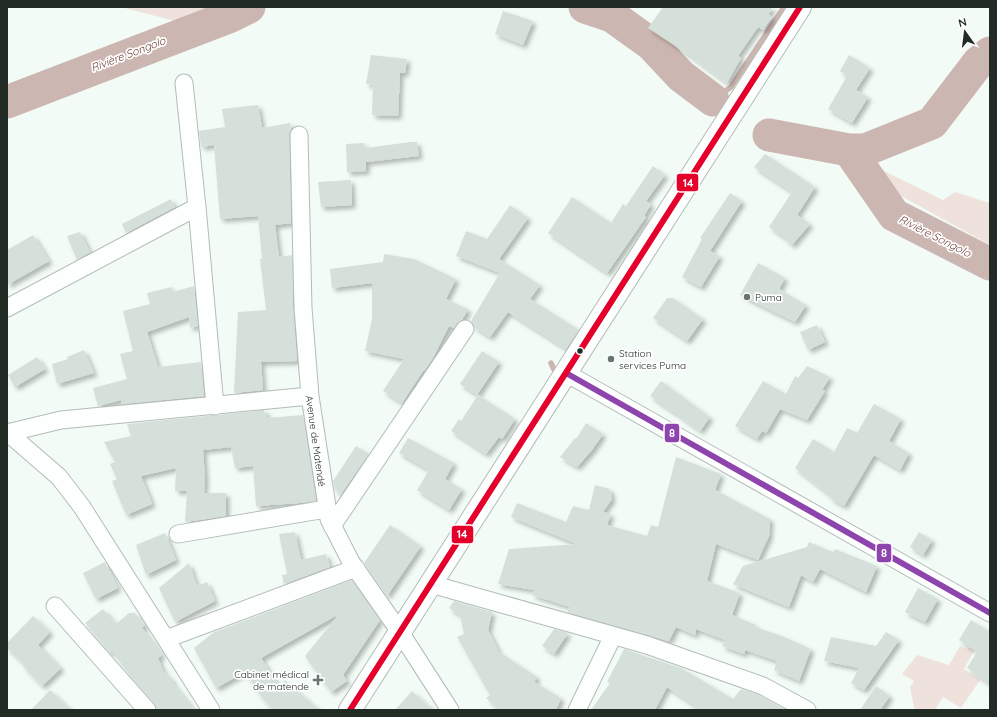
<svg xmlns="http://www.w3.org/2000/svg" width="997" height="717" font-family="Quicksand,sans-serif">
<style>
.green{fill:#efe2dc}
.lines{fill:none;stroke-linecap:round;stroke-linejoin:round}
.stream{stroke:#ccb6b1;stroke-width:5.5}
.river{stroke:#ccb6b1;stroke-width:33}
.building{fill:#d6e0da;filter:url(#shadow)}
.street-casing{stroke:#b3bcb6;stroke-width:19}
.secondary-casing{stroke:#b3bcb6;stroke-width:24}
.street{stroke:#fdfefe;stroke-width:17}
.secondary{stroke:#fdfefe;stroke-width:22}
.bus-1-casing{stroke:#fff;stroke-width:9}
.bus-2-casing{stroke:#fff;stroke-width:9}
.bus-1{stroke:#8e44ad;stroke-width:6}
.bus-2{stroke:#e4002b;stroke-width:6}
.poi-dot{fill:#6a746e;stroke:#fff;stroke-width:1.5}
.bus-dot{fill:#212c25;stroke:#fff;stroke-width:1.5}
.labels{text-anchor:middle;stroke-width:3.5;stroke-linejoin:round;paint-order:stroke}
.poi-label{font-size:10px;fill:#212c25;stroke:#fff;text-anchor:start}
.street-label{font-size:10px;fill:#212c25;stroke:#fff}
.water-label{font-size:11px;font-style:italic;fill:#6e3c36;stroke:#fff}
.line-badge{stroke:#fff;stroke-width:1.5}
.badge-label{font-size:11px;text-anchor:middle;font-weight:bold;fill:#fff}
</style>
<defs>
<filter id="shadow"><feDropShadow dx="3.5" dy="3.5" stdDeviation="2" flood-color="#0004"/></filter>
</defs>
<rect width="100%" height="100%" fill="#f2fbf5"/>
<path class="green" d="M121,7H246L243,13L204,26L198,27Z
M800,130L943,200L955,192L990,203V245L894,192Z
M973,644L977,645L964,669L980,680L961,708L943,697L935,710H916L914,707L910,687L914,681L902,674L917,655L949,665L960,646L967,649Z"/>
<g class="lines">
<path class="stream" d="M713,100L731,87L784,7
M551,363L557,376"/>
<path class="river" d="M585,7L612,16L651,44L681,76L713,100
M7,102L231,16L249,7
M769,135L849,150L894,215L990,264
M849,150H865L932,123L978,63L990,53"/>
</g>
<path class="building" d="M663,7H773L768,14L772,17L763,30L758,27L738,56L741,58L727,83L689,55L648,28Z
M503,11L533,21L523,45L495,34Z
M371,55L407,59L405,73H400L398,116L372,115L373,85L366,84Z
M849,55L870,68L856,90L868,97L852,123L828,109L847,76L840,71Z
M258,105L262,128L290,123L291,130L289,135L291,223L275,225L279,257L292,255L293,308L297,361L261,362L263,390L234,393L238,312L266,310L260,259H262L258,216L220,219L214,145L201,147L199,131L225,127L222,109Z
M411,142H417L419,156L366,162V171L347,172L346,144L364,143L365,148Z
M765,154L815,187L797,215L810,224L792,245L781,235L769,227L792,192L754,167Z
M653,166L665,175L646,201L651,204L644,216L646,217L607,273L548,233L572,197L611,223L623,204L626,206Z
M351,180L352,205L321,207L318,182Z
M730,193L742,201L710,251L720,256L701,287L682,277L702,239L700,238Z
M171,199L175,207L126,233L122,224Z
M510,205L528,218L499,259L540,285L530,299L579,330L566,349L508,312L490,337L474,327L471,321L500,273L456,256L466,231L487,239Z
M80,232L90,252L77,260L67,236Z
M33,235L49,261L7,285V250Z
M384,254L414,259L456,279L446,299L468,309L462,320L457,323L454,328L449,326L433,358L424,371H423L402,403L383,391L404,359L365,351L372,319V283L332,288L330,269L383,262Z
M758,263L785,278L779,289L806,305L795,322L740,295Z
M194,286L198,326L190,328L189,317L147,332L158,367L201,362L204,396L122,404L121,400L98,406L93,388L127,379L120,354L133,351L123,311L150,304L147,293L172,287L173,292Z
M667,298H673L703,319L687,341L653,318Z
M817,325L825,342L808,350L800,332Z
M84,350L94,373L57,384L52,364L68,359L67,357Z
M482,351L499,362L477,395L460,384Z
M37,357L45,369L15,387L8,375Z
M807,366L830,377L822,390L825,391L807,420L780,409L766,433L762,431L757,439L735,426L763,381L786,394L795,376L798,378Z
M661,381L710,417L700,431L673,411V412L650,396Z
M478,395L515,419L502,439L499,437L486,454L451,431L459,419L461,421Z
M874,404L901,419L889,441L909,453L900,470L874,455L844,506L830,498L831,496L795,468L813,439L834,452L847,428L857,433Z
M264,410V413L267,412V418L303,415L316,501L299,503L256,506L253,466L235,468L231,447L203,450L205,479L204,493H226V516L185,522L187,491H175L176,468L141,476L152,504L126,515L112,481L117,479L110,464L115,462L104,442L131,436L127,424Z
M586,423L603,434L592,450L577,467L560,457L575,438L576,439Z
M408,438L454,463L445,479L462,489L449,510L417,490L429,470L399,453Z
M356,446L369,454L341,494L335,490L333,481Z
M676,457L721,474L715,490L770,519L769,536L758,560L716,544L707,581L740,593L732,615L756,625L755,627L782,636L811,649L799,681L774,670L777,661L745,650L744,654L722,646L725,640L696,629L695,635L676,627L669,641L567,612L570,607L532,595L534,590L498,584L509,549L577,544L511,517L517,503L566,522L573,506L589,510L595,485L610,489L612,499L603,512L611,514L607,525L647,536L651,525L658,527Z
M390,525L421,546L387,596L364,563Z
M295,532L301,560L326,554L330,567L284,584L282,575L287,574L279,534Z
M919,532L932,540L923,555L910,547Z
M165,533L176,560L146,575L136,545Z
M809,542L833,552L835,549L877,566L866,592L820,569L813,582L801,575L789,607L733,584L743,566L807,547Z
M105,562L118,588L96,599L83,573Z
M189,563L197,586L207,582L215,601L175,622L159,588Z
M352,580L380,620L343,675L347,681L331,692L305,656L339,614L261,658L279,686L285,680L319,710H273L262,698L245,672L216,688L194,648L214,632Z
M918,588L938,599L925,622L905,612Z
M454,601L492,612L488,630L499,652L537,677L534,682L561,698L556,710H499L486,698L490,695L457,637L464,634L460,615L449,608Z
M103,609L116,624L129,613H135L145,625L142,628L162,655L158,658L163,671L173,681L172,682L194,710H157L154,703L131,677L112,651L110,653L85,623Z
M33,616L50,632L38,645L61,668L42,686L23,666L24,664L7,648V643Z
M971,620L990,632V684L967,668L977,652L959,640Z
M554,629L568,633L554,654L542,646Z
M886,632L899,640L864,690L851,683L859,668L824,661L831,637L876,646Z
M624,649L681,668L733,699L741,689L759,695L786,710H701L667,687L655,710H591L610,683L607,682Z
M876,686L890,696L880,710H860Z
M50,690L71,710H31Z
M412,691L433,710H395Z"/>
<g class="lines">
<defs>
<path id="street" d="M184,83L197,207L215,406
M299,135L303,308L310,396L329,519L351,562L400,632L450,710
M7,308L197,207
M566,373L990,613
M7,432L59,477L82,507L211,710
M7,433L61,420L310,396
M332,526L465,329
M178,534L326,509
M431,584L647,645L763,686L807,710
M55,606L147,710
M166,639L356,568
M577,710L613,636"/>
<path id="secondary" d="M350,710L800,7"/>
</defs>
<use href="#street" class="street-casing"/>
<use href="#secondary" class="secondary-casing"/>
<use href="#street" class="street"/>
<use href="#secondary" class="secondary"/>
<defs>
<path id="bus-1" d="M566,373L990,613"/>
<path id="bus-2" d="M350,710L800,7"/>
</defs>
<use href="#bus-1" class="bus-1-casing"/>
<use href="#bus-2" class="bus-2-casing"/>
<use href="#bus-1" class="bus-1"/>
<use href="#bus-2" class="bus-2"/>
</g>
<g class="poi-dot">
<circle cx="747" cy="297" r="4"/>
<circle cx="611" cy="359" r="4"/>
<path d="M316 674h4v4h4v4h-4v4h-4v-4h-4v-4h4z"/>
</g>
<circle class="bus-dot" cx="580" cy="351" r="3.5"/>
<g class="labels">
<g class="poi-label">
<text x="755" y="301">Puma</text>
<text x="619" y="357">Station<tspan x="619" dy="12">services Puma</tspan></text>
<text x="309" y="678" text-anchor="end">Cabinet médical<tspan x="309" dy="12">de matende</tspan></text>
</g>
<g class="street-label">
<text transform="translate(316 441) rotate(82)" y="4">Avenue de Matendé</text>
</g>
<g class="water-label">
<text transform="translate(128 54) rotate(-21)" y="4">Rivière Songolo</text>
<text transform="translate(935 236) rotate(27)" y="4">Rivière Songolo</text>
</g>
</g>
<g class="line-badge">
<rect x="676" y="173" width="23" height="19" rx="4" fill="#e4002b"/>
<rect x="664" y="423" width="16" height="20" rx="4" fill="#8e44ad"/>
<rect x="451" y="525" width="23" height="19" rx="4" fill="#e4002b"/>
<rect x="876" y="543" width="16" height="20" rx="4" fill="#8e44ad"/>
</g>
<g class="badge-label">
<text x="688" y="187">14</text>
<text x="672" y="437">8</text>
<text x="462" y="538">14</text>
<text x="884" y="557">8</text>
</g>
<rect width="997" height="717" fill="none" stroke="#212c25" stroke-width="16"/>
<g transform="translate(965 32) rotate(346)" stroke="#ffffff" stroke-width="3" paint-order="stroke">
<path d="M0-3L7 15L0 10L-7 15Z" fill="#212c25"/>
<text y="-6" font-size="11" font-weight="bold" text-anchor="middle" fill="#212c25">N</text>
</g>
</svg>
